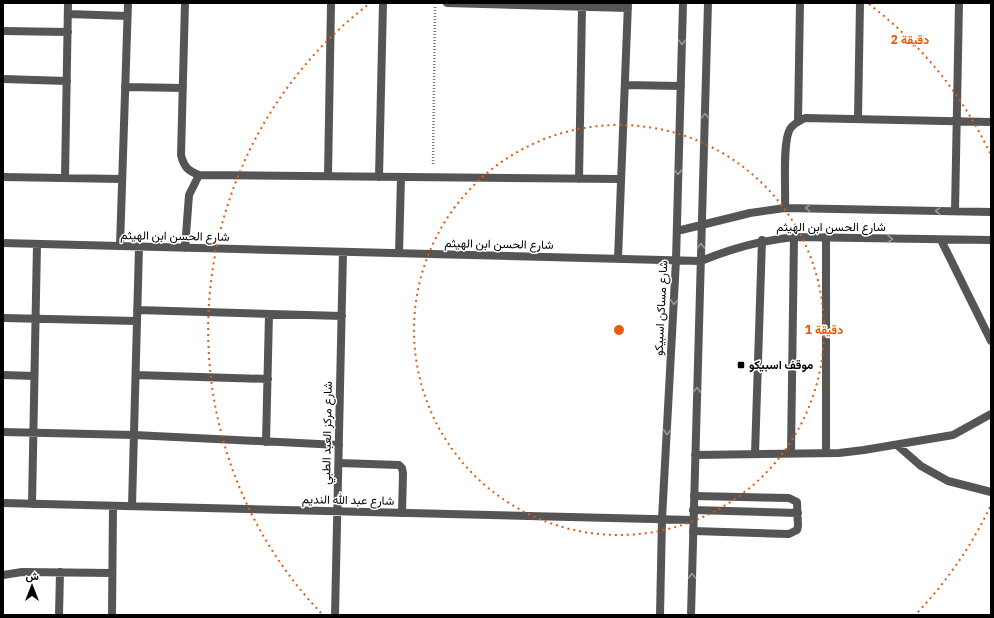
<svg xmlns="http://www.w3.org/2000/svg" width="994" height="618" font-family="'IBM Plex Sans',Vazirmatn,sans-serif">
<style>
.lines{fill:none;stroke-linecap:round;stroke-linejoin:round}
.path{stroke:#777;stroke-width:2.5;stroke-dasharray:1 2;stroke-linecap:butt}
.service{stroke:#555;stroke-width:8}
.minor{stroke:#555;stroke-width:8}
.oneway{stroke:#999}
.ring{fill:none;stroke:#e8590c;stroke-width:2;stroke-dasharray:2 4}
.poi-dot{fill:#000;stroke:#fff;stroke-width:1.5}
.labels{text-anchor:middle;stroke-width:3;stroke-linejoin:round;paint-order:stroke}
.street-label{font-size:12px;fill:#000;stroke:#fff}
.poi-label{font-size:12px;font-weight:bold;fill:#000;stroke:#fff;text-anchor:start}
.centre{fill:#e8590c;stroke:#fff;stroke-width:2}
.ring-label{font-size:12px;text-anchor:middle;font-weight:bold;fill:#e8590c;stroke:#fff;stroke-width:3;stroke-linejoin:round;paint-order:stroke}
</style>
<rect width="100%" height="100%" fill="#fff"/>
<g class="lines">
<path class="path" d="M433,164L435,7"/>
<path class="service" d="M826,237V453
M791,453L794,237
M755,454L762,240
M339,463L399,465L402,468L403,473L402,513
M693,510L798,513
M693,531L789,534L797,530L798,526L797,502L789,498L694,496"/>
<path class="minor" d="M185,3L181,155C184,167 188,171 199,175L621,179
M447,3L628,8
M68,14L127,16
M3,31L68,32
M3,79L67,81
M625,85L681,86
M125,87L183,88
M858,118L860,3
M798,121L800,3
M328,176L331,3
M3,177L122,179
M379,177L383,3
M65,178L68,3
M579,179L582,7
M785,208C786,191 782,142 790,129C793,124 799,121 805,118L991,122
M955,211L959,3
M677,231L750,213L785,208L991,212
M941,240L991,341
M3,243L701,261C733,248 759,241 794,237L991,240
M120,246L128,3
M185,248L189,195L199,175
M399,253L401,177
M618,259L628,3
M137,310L342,316
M3,318L137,321
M3,375L34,376
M136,375L268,379
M3,432L134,435L339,445
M266,442L269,314
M897,445L921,466L948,481L991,492
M695,455L839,453L864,450L953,435L991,414
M3,503L693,520
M32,504L37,244
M132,506L139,247
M3,575L22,572L112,573
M59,615L60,572
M112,615L113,506
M335,615L343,252
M660,615L662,519L676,260L683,3
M691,615L708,3"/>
</g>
<defs><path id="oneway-chevron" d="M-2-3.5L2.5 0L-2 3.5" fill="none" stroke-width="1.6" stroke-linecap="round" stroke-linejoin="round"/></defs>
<g class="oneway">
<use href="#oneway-chevron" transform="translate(682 42) rotate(92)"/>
<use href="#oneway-chevron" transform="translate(705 116) rotate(-88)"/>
<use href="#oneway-chevron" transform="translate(678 172) rotate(92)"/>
<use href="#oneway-chevron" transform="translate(808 208) rotate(-179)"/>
<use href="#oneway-chevron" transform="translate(938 211) rotate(-179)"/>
<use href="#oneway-chevron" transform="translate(890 239) rotate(1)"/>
<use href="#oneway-chevron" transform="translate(701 246) rotate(-89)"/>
<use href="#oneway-chevron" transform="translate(674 302) rotate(93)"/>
<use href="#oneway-chevron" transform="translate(697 390) rotate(-88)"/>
<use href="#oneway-chevron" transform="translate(667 432) rotate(93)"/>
<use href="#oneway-chevron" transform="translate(692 576) rotate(-89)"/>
</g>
<g class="ring">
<circle cx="619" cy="330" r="205"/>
<path d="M990 507A411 411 0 0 1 917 613M321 613A411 411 0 0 1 369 4M869 4A411 411 0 0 1 990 153"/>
</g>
<rect class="poi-dot" x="737" y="361" width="8" height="8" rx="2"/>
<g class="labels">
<g class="street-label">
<text x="831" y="231">شارع الحسن ابن الهيثم</text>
<text transform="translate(175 236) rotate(1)" y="4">شارع الحسن ابن الهيثم</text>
<text transform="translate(499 244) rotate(1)" y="4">شارع الحسن ابن الهيثم</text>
<text transform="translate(661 308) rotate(-87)" y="4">شارع مساكن اسبيكو</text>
<text transform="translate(327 433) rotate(-89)" y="4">شارع مركز العبد الطبي</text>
<text transform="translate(348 500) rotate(1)" y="4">شارع عبد الله النديم</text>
</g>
<g class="poi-label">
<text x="749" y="369">موقف اسبيكو</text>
</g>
</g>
<circle cx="619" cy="330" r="6" class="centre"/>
<g class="ring-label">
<text x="910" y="44">2 دقيقة</text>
<text x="824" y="334">1 دقيقة</text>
</g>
<rect width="994" height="618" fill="none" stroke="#000000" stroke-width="8"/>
<g transform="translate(32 586)" stroke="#ffffff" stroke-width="3" paint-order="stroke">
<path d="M0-3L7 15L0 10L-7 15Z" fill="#000000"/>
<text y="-6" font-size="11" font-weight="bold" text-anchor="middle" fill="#000000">ش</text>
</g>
</svg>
